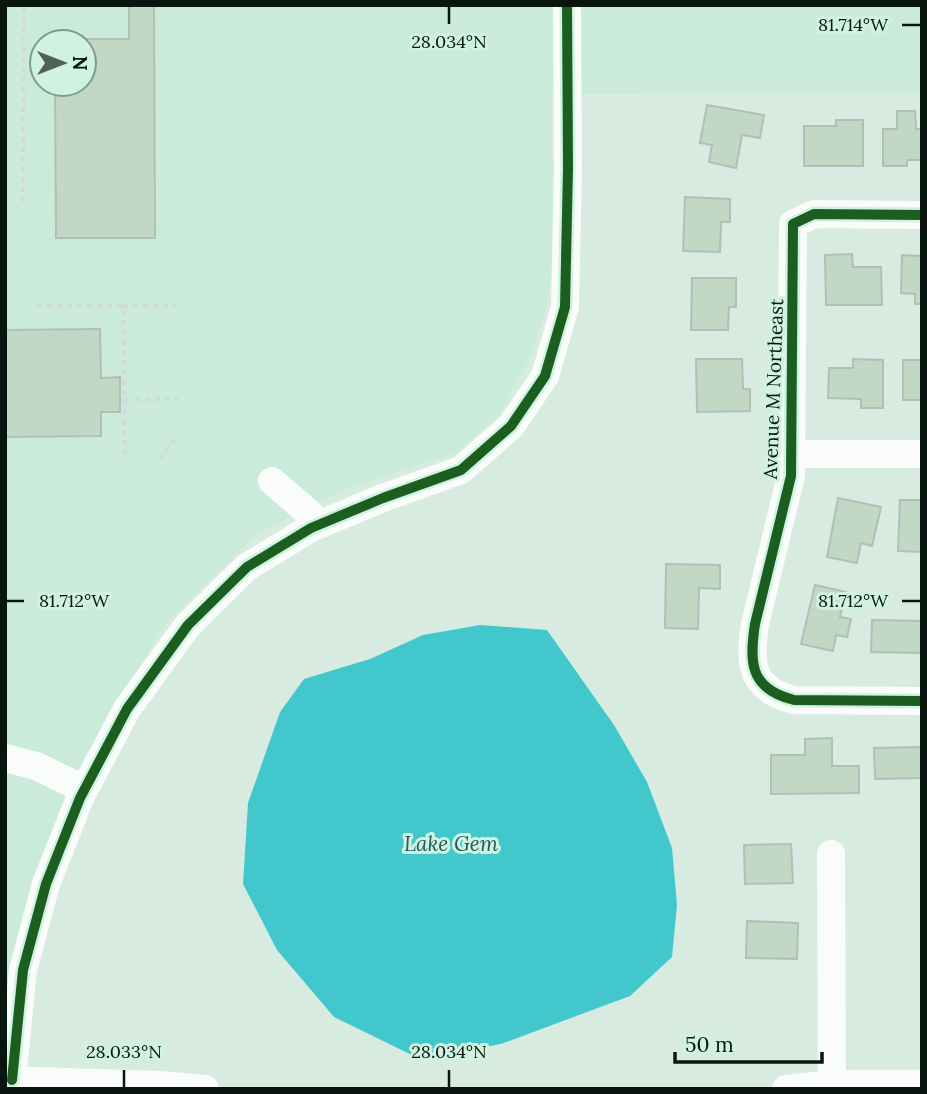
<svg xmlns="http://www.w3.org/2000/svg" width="927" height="1094" font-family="Lora,serif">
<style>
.built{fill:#cbebda;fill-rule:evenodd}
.water{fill:#42c7cd}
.building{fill:#c1d8c5;stroke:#b2beb6;stroke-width:2}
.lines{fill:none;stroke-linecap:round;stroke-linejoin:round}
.path{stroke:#d4d9d7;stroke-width:3.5;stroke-dasharray:5 5;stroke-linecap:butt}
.minor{stroke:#f9fcfa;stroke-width:28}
.cycleway-casing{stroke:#d0f3e1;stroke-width:15}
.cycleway{stroke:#1b5e20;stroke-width:10}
.ticks{fill:none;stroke:#091610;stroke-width:2.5}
.labels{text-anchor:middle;stroke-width:6;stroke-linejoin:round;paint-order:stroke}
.street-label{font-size:19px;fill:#091610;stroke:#d0f3e1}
.water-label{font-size:21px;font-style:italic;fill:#205b61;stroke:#d0f3e1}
.ticks-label{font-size:18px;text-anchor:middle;fill:#091610;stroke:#d0f3e1;stroke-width:6;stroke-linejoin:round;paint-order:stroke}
</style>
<rect width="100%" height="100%" fill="#d8ebe1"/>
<path class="built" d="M5,5H922V93L551,94L554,269L542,323L527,364L498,417L454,454L342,490L254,536L167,622L84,758L32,879L5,1005ZM42,42H84V84H42Z"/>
<path class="water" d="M480,625L547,630L614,725L647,782L672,848L677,905L672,957L630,996L501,1044L420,1059L334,1017L277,950L243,884L248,803L280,712L304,679L370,659L423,635Z"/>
<path class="building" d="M129,5H154L155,238H56L55,84H84V42H55V39H129Z
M707,105L764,115L760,138L742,135L736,168L709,162L712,145L700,143Z
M897,111H915L916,129H922V160H907V166H883V129H897Z
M836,120H863V166H804V126H836Z
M685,197L730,199V222H721L720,252L683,251Z
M852,254L853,267H881L882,305H826L825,255Z
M902,255L921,256L922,304H915V294L901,293Z
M692,278H736V307H729L728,330H691Z
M100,329L101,378L120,377V412H101V436L5,437V330Z
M696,359H742L743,389H750V411L697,412Z
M853,359L883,360V408H861V399L828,398L829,368H853Z
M903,360H922V400H903Z
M838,498L881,507L872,546L861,543L857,563L827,557Z
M900,500H922V552L898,551Z
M666,564L720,565V589L699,588L698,629L665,628Z
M815,585L846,592L840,617L851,619L847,637L836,635L833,651L801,644Z
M872,620L922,621V653L871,652Z
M832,738V766H859V793L771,794V755H805V739Z
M922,747V778L875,779L874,748Z
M791,844L793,883L745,884L744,845Z
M747,921L798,923L797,959L746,958Z"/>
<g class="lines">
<path class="path" d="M23,202L24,5
M37,306H123L125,459
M123,306H177
M125,400L178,399
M160,459L179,433"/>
<path class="minor" d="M922,215L814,214L793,224L791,476L755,624C749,663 750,689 794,700L922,701
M793,454H922
M272,481L310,514L316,526
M5,758L36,766L84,789
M831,854L832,1084
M5,1080L160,1085L205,1089
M12,1080L23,970L46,884L80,798L127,709L188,625L247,567L311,528L383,498L461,470L511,426L545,376L565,307L568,168L567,5
M786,1089L832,1084H922"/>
<defs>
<path id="cycleway" d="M922,215L814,214L793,224L791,476L755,624C749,663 750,689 794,700L922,701
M12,1080L23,970L46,884L80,798L127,709L188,625L247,567L311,528L383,498L461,470L511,426L545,376L565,307L568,168L567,5"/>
</defs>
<use href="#cycleway" class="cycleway-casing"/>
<use href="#cycleway" class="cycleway"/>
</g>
<path class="ticks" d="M449,7V24M902,25H920M7,601H24M902,601H920M124,1070V1087M449,1070V1087"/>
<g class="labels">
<g class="street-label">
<text transform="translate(773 389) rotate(-88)" y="7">Avenue M Northeast</text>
</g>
<g class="water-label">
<text x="451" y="851">Lake Gem</text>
</g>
</g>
<g class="ticks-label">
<text x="853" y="31">81.714°W</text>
<text x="449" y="48">28.034°N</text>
<text x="853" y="607">81.712°W</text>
<text x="74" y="607">81.712°W</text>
<text x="124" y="1058">28.033°N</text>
<text x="449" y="1058">28.034°N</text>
</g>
<rect width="927" height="1094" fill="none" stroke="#091610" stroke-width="14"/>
<g transform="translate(63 63) rotate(90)"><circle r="33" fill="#d0f3e1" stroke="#809b8d" stroke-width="2"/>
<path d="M0-5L12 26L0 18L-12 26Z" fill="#516159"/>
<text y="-10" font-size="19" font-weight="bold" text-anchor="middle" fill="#091610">N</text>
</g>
<path d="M675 1052v10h147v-10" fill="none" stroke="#091610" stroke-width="3.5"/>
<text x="685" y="1052" font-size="21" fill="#091610" stroke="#d0f3e1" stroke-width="5" paint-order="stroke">50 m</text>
</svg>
